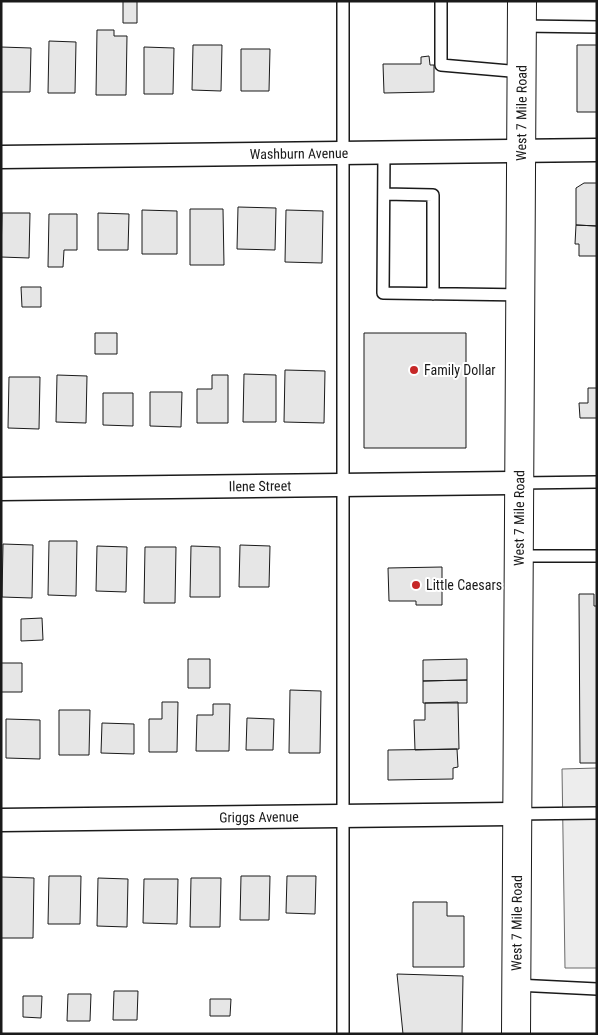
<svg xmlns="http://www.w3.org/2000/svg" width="598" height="1035" font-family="'Roboto Condensed',sans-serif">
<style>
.built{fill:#ededed;stroke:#6a6a6a}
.building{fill:#e6e6e6;stroke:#1a1a1a}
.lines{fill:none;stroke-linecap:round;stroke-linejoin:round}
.lane-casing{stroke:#1a1a1a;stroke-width:14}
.street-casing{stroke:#1a1a1a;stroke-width:25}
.secondary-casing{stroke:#1a1a1a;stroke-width:30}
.lane{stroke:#fff;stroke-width:11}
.street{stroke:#fff;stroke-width:22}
.secondary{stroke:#fff;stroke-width:28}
.poi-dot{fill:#c62828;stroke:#fff;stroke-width:2}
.labels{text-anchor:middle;stroke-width:4;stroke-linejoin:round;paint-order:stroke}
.street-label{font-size:14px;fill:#1a1a1a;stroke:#fff}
.poi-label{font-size:14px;fill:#1a1a1a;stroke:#fff;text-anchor:start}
</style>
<rect width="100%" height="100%" fill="#fff"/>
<path class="built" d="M597,768V968H565L562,769Z"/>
<path class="building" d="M123,1H137V23H123Z
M97,30H114V36H127L126,95H96Z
M49,41L76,42L75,93H48Z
M193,45H222L221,91L192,90Z
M577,45H597V112H577Z
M1,47L31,48L30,92H1Z
M144,47L174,48L173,94H144Z
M241,49H270L269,91H241Z
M429,56L430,65H434V92L384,93L383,64H421V57Z
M584,183H597V226L576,225V188Z
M238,207L276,208L275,250L237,249Z
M190,209H223L224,265H190Z
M142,210L177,211V254H142Z
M286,210L323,211L322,263L285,262Z
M2,213H30L29,258L1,257Z
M98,213L129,214L128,250H98Z
M49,214H77V250H64L63,267H48Z
M576,225L597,226V256H579V244H575Z
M21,287H41V307H22Z
M95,333H117V354H95Z
M364,333H466V448H364Z
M285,370L325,371L324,423L284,422Z
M244,374L276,375V422H243Z
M57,375L87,376L86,423L56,422Z
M212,375H228V423H197V389H212Z
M9,377H40L39,429L8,428Z
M588,388H597V418H580L579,403H588Z
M150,392H182L181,427L150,426Z
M103,393H133V426L103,425Z
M49,541H77L76,596L48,595Z
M3,544L33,545L32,598L2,597Z
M240,545L270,546L269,587H239Z
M97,546L127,547L126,592L96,591Z
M191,546L220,547V597H190Z
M145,547H176L175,603H144Z
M442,567V605H416V601H389L388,568Z
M579,594H594V606H597V763H580Z
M42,618L43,640L21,641V619Z
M188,659H210V688H188Z
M467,659V680L423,681V660Z
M1,663H22V692H1Z
M467,680V703H423V681Z
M290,690L321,691L320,753H289Z
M162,702H178L177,752H149V719H162Z
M458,702L459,749L415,750L414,720H425V703Z
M213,704H230L229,751H196L197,715H213Z
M59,710H90L89,755H59Z
M247,718L274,719L273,750H246Z
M6,719L40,720V759L6,758Z
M102,723L134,724V754L101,753Z
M457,749L458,767L453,768V779L388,780V750Z
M49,876H81L80,924H48Z
M241,876H270L269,920H240Z
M287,876H316L315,914L286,913Z
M1,877L34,878L33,938H1Z
M98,878L128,879L127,927L97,926Z
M191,878H221L220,927H190Z
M144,879H178L177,924L143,923Z
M413,902H447V916H464V967H413Z
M397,974L463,976L462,1034H403Z
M114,991H138L137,1020H113Z
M68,994H91L90,1021H67Z
M23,996H42L41,1018L23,1017Z
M210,999H231L230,1016H210Z"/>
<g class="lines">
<defs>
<path id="lane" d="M441,1V65L522,72
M522,26L597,27
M384,152L383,293L521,295
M384,194L433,195V294
M519,483L597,482
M518,556H597
M516,814L597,813
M516,985L597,989
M343,1034V1"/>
<g id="street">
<path id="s1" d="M1,157L597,150"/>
<path id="s2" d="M1,489L518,483"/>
<path id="s3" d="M1,820L516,814"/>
</g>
<g id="secondary">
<path id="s4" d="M516,1034L522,1"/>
</g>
</defs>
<use href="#lane" class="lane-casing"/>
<use href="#street" class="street-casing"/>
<use href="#secondary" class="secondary-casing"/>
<use href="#lane" class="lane"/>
<use href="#street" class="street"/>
<use href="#secondary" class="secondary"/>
</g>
<g class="poi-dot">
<circle cx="414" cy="370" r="5"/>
<circle cx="416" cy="585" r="5"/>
</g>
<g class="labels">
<g class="street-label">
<text dy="5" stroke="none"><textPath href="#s4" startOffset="921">West 7 Mile Road</textPath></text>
<text dy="5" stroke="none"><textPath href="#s1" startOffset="298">Washburn Avenue</textPath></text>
<text dy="5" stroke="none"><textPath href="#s2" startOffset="259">Ilene Street</textPath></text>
<text dy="5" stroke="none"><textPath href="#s4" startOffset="516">West 7 Mile Road</textPath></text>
<text dy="5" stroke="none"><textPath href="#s3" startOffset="258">Griggs Avenue</textPath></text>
<text dy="5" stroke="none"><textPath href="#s4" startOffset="111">West 7 Mile Road</textPath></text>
</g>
<g class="poi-label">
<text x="424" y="375">Family Dollar</text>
<text x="426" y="590">Little Caesars</text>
</g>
</g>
<rect width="598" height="1035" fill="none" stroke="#1a1a1a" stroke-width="5"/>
</svg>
